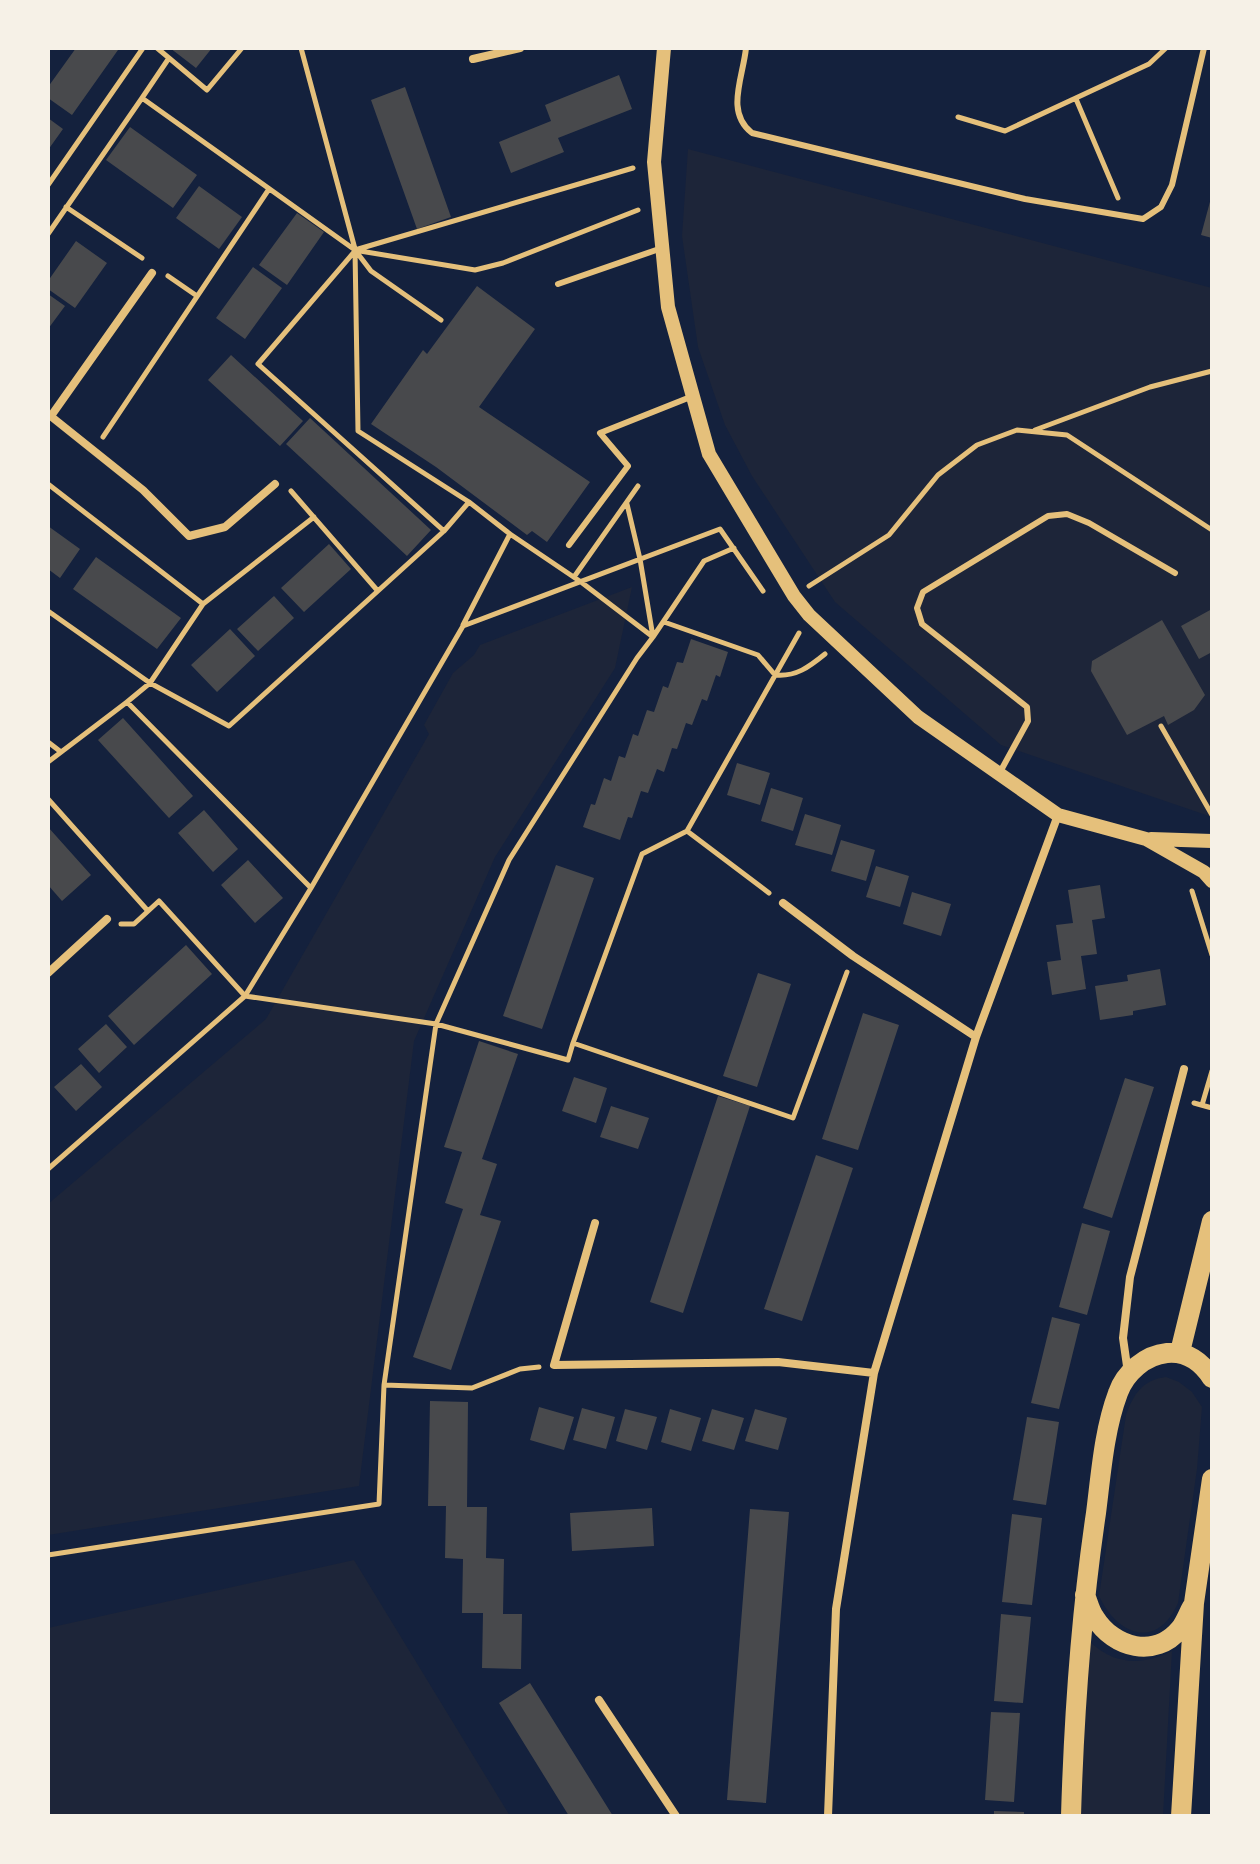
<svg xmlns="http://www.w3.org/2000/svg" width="1260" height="1864" font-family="Raleway,sans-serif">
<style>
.green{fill:#1d2539}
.building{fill:#48494c}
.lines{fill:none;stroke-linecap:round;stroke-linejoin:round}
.path{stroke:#e5c07b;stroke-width:5}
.service{stroke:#e5c07b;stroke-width:6}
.minor{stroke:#e5c07b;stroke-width:8}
.tertiary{stroke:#e5c07b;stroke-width:14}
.primary{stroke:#e5c07b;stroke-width:20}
</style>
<rect width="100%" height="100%" fill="#14213d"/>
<path class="green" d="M688,149L1212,288V817L1001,745L835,602L752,476L725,425L698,347L682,236Z
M632,587L615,668L495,857L414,1041L359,1486L48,1535V1204L266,1019L429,734L424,725L453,673L474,655L480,645Z
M1166,1377L1179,1382L1192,1392L1202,1407L1197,1469L1178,1603C1157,1650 1118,1636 1099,1596L1126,1415C1134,1393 1143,1380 1166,1377Z
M354,1560L510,1816H48V1628Z
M1090,1642C1115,1665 1142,1666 1172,1651L1163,1816H1078Z"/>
<path class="building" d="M76,48H115L118,50L72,115L48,98V87Z
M170,48H212L196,68Z
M619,75L632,109L558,138L564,152L511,173L499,142L551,121L545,105Z
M405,87L451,217L417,229L371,100Z
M48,118L63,129L48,150Z
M130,127L197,175L173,208L106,160Z
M199,186L242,217L219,249L176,218Z
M1211,198L1212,199V238L1201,235Z
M297,213L324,232L287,285L259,265Z
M76,241L107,263L75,308L48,289V281Z
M253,267L282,288L245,339L216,318Z
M477,286L535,329L479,407L590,482L547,542L532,531L527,535L436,467L371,424L423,350L427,354Z
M48,294L65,306L48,329Z
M231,355L303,421L280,446L208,380Z
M310,418L431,530L407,556L286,444Z
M48,526L80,549L60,578L48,569Z
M329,544L351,569L304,612L281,588Z
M96,557L181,618L157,649L73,589Z
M274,596L294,618L258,651L237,629Z
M1212,609V652L1199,659L1181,626Z
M1162,620L1205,695L1194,710L1168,725L1164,716L1127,735L1091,671L1092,661Z
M230,629L255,656L217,692L191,665Z
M691,639L728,652L720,677L716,675L707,701L702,699L692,725L686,723L677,749L672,748L664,772L657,769L648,793L641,791L632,818L628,817L620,840L583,827L591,804L595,805L604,778L611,781L619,756L625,758L633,734L638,736L647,710L654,712L663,686L668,688L677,662L683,663Z
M123,718L193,796L169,818L98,740Z
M737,763L770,773L760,805L727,795Z
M771,788L803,798L793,831L761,821Z
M204,810L238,849L213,872L178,833Z
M805,814L841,825L832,855L795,845Z
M48,827L91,875L62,901L48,885Z
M841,840L875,850L866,881L831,871Z
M248,860L283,898L255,923L221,885Z
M556,865L594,878L542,1029L503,1016Z
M876,866L909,876L900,907L866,897Z
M1100,885L1105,918L1092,920L1097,954L1081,956L1086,989L1052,995L1047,962L1061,960L1056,925L1073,923L1068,890Z
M912,892L951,904L941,936L903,924Z
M186,945L212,974L134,1045L108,1016Z
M1160,969L1166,1005L1133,1011V1015L1100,1020L1095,986L1128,981L1127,975Z
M758,973L791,984L757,1087L723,1076Z
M863,1013L899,1025L858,1150L822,1139Z
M106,1024L127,1047L99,1073L78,1049Z
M479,1041L518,1054L482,1159L497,1164L480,1215L501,1221L451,1370L413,1357L463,1209L445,1203L462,1152L444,1147Z
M81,1064L102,1087L76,1111L54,1087Z
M574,1077L607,1088L596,1123L562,1111Z
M1125,1078L1154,1087L1112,1218L1083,1208Z
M718,1096L750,1106L683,1313L650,1302Z
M611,1106L649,1118L638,1149L600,1137Z
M816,1155L853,1168L802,1321L764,1309Z
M1082,1223L1110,1231L1087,1315L1059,1307Z
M1052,1317L1080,1324L1059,1409L1031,1403Z
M430,1401L468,1402L467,1507H487L486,1558L504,1559L503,1614H522L521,1669L482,1668L483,1613H462L463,1559L445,1558L446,1506H428Z
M539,1407L574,1417L564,1450L530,1440Z
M582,1408L615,1417L606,1449L573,1440Z
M625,1409L657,1417L647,1450L616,1441Z
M670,1409L701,1418L691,1451L661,1442Z
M712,1409L744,1418L734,1450L702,1441Z
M755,1409L787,1418L778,1450L745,1441Z
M1027,1417L1059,1422L1046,1505L1013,1500Z
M652,1508L654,1546L572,1551L570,1513Z
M750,1509L789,1512L766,1803L727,1800Z
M1012,1514L1042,1518L1032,1605L1002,1602Z
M1001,1614L1031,1617L1023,1703L994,1701Z
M530,1683L613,1816H569L499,1703Z
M991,1712L1020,1713L1014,1802L985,1800Z
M994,1811L1024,1812V1816H994Z"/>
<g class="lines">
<path class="path" d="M157,48L169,58L142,98L355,250L371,271L441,320
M301,48L355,249
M169,58L207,90L242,48
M1076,99L1118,198
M958,117L1005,131L1149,64L1166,48
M48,185L143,48
M66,207L142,258
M48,234L142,98
M355,251L258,364L444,531
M360,251L475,270L503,263L638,210
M168,276L197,296
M1035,430L1150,387L1212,371
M103,437L269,189
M48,484L203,604
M291,491L377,590
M469,502L358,431L355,250L633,168
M510,534L581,582L653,637L704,561L734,548
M574,577L638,486
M809,586L889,535L938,475L977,445L1017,430L1067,435L1212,530
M48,611L150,683L229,726L444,531L469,502L510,534L463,625
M664,622L758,655L775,675C796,677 809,667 825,654
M1161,726L1212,815
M48,742L61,752
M48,762L127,702
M48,799L148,911
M687,831L769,893
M311,888L127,702L150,683L203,604L314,517
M1192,891L1212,955
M121,924H134L159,901L245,996L436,1024L568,1060L573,1043L793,1118L847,972
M573,1043L642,854L687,831L799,633
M1194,1103L1212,1108
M1202,1105L1212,1071
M48,1169L245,996L311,888L463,626L720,529L763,591
M384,1385L472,1388L520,1369L539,1367
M48,1555L379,1504L384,1385L436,1024L509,860L637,658L653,637L640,559L627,504"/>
<path class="service" d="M746,48C743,78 725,112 752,133L1025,199L1143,219L1161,207L1172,185L1204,48
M558,284L662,248
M569,545L628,466L600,433L693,396
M999,774L1028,721L1027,707L922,624L917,608L923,592L1048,516L1067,514L1089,523L1175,573"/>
<path class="minor" d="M473,59L520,48
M48,414L143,490L189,536L225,527L275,484
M51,416L152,273
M783,903L853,956L976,1037
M48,973L107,919
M595,1223L554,1365L778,1362L874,1373
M1128,1373L1123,1338L1130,1277L1184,1069
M599,1700L676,1816
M828,1816L836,1609L874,1373L976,1037L1058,815"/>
<path class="tertiary" d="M664,48L654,162L668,307L709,454L794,596L809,615L918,717L1058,815L1146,839L1204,872L1212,881
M1151,839L1212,841"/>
<path class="primary" d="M1180,1352L1212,1221
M1085,1595C1088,1602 1090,1612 1095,1618C1114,1648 1155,1659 1180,1629C1185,1623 1188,1614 1192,1607
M1071,1816C1074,1714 1081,1614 1096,1513C1101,1474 1104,1430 1118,1393C1125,1373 1145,1355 1167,1353C1187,1351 1201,1361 1212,1378
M1181,1816L1194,1603L1212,1479"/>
</g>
<rect width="1260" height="1864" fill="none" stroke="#f6f1e7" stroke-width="100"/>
</svg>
